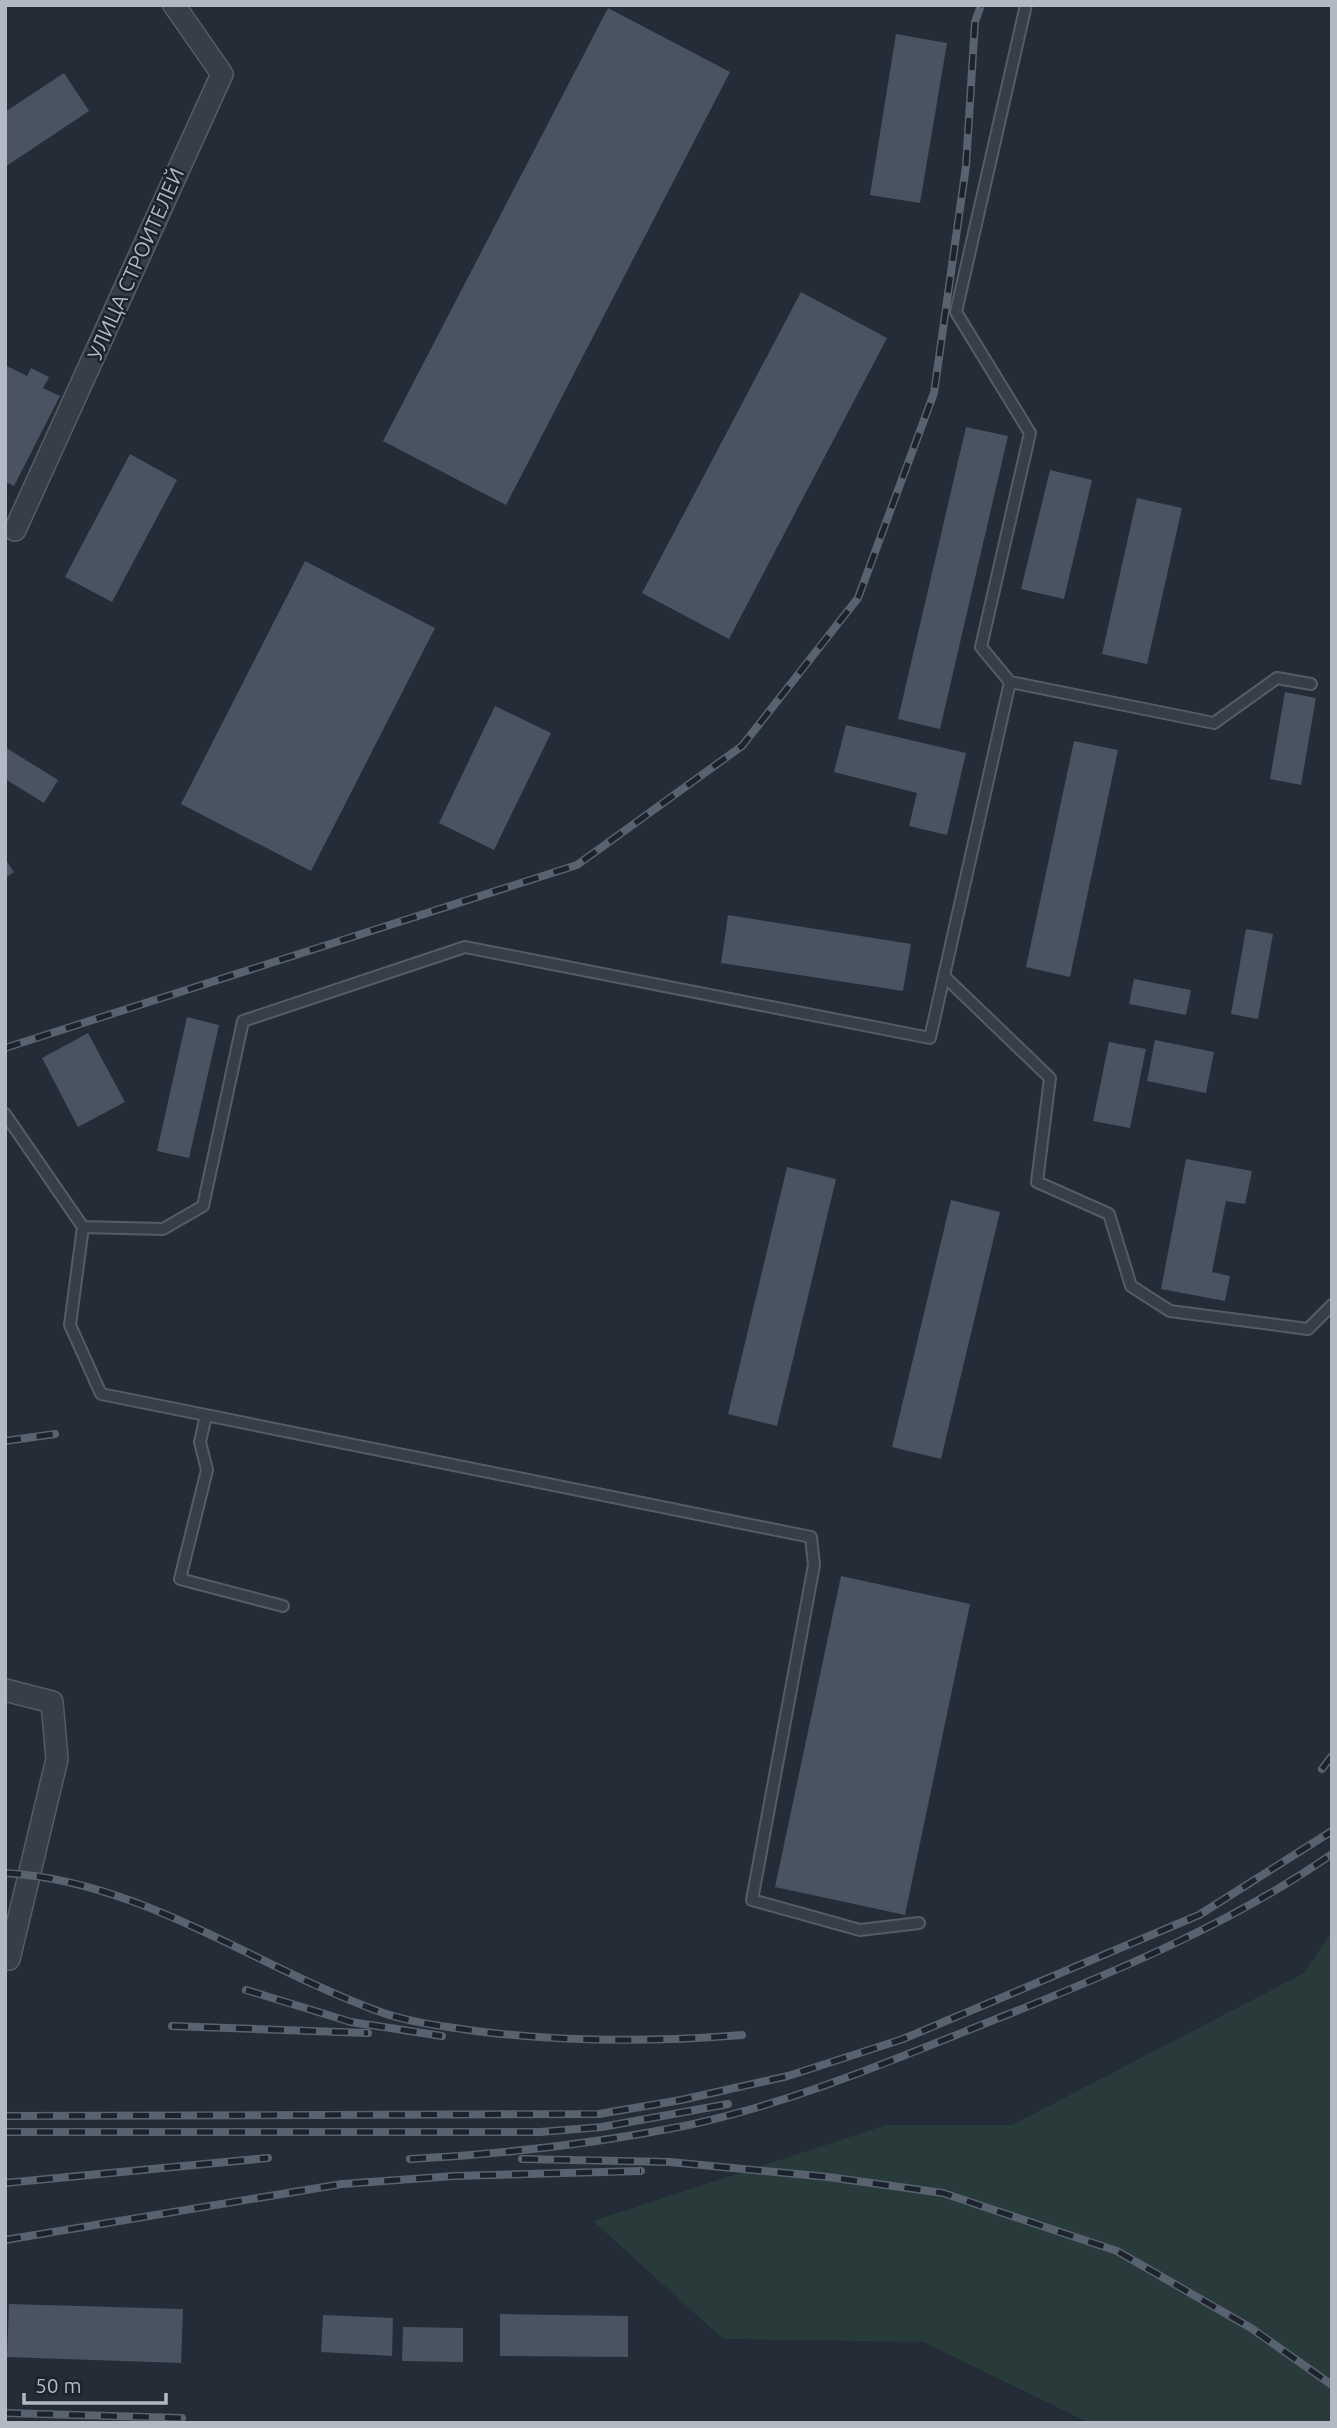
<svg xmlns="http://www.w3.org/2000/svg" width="1337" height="2428" font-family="Ubuntu,sans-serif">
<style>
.green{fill:#283a3a}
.building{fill:#4a5361}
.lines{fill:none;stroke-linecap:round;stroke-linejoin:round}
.lane-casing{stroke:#555c66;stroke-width:14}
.street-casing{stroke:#555c66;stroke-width:24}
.lane{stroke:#373e48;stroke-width:10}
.street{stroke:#373e48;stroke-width:21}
.rail-casing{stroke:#59626f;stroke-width:8}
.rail{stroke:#1c232d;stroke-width:5;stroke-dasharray:16;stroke-linecap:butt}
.labels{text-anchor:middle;stroke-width:5;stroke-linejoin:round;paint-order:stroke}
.street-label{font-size:21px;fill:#b2b9c4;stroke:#1c232d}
</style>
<rect width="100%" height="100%" fill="#232c37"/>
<path class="green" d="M1332,1932V2423H1089L924,2342L723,2339L593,2221L886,2125H1012L1304,1973Z"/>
<path class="building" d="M608,8L730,72L506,505L383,441Z
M896,34L947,43L920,203L870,195Z
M64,73L89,111L5,167V112Z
M801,292L887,338L729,639L642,593Z
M5,365L27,376L31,368L49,377L43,388L60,396L14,486L5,482Z
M966,427L1008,436L940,729L898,719Z
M130,454L177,480L112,602L65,577Z
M1050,470L1092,480L1064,599L1021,589Z
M1137,498L1182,508L1147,664L1102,654Z
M305,561L435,628L311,871L181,804Z
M1285,692L1316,698L1301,785L1270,779Z
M495,706L551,733L494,850L439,823Z
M846,725L966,753L947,835L909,826L917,793L834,772Z
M1074,741L1118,750L1070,977L1026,967Z
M5,747L58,780L44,803L5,779Z
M5,859L14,872L5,878Z
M728,915L911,944L903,991L721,963Z
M1246,929L1273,934L1258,1019L1231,1014Z
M1134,979L1191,990L1186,1015L1129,1004Z
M187,1017L219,1025L189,1158L157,1151Z
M88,1033L125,1102L78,1127L42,1058Z
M1155,1040L1214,1052L1206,1093L1147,1081Z
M1109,1042L1146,1049L1130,1128L1093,1121Z
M1186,1159L1252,1171L1245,1204L1226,1201L1212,1272L1230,1276L1225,1301L1161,1289Z
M787,1167L836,1179L777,1426L728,1414Z
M951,1200L1000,1212L941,1459L892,1447Z
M841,1576L970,1604L905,1915L775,1887Z
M9,2304L183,2309L181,2363L7,2357Z
M500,2314L628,2316V2357L500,2356Z
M323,2315L393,2318L392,2356L321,2352Z
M403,2327L463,2328V2362L402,2361Z"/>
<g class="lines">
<defs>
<path id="lane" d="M1010,682L1214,723L1277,678L1311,684
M944,976L1050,1078L1037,1182L1109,1214L1131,1286L1170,1311L1308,1329L1332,1305
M5,1114L83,1227L70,1325L101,1394L811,1537L814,1565L752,1900L860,1930L919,1923
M83,1227L163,1229L203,1206L243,1021L465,947L930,1038L1010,682L981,647L1030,433L956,312L1026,5
M206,1415L200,1442L207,1470L180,1579L283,1606"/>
<path id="street" d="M15,530L222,74L174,5
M5,1690L52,1702L57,1759L9,1959H5"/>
</defs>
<use href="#lane" class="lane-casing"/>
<use href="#street" class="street-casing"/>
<use href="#lane" class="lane"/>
<use href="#street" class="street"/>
<defs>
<path id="rail" d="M5,1048L577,865L742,746L858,598L934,393L966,166L975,22L981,5
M5,1441L55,1434
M1322,1769L1332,1756
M5,1873C141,1881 251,1964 375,2010C409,2023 447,2027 484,2032C570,2042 655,2042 742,2035
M246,1990L351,2022L442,2036
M172,2026L368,2033
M5,2116L599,2114L681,2100L788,2076L903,2039L1199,1915L1332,1831
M5,2132H540L602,2127L728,2104
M410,2159C503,2154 593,2144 684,2126C798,2102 907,2054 1014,2012C1124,1968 1234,1922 1332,1854
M522,2159L670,2162L828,2177L943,2193L1117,2251L1251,2328L1332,2385
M5,2183L268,2158
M5,2240L342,2184L454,2176L641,2171
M5,2413L182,2418"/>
</defs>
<use href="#rail" class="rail-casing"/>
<use href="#rail" class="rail"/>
</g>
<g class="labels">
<g class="street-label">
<text transform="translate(136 264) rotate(-66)" y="7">УЛИЦА СТРОИТЕЛЕЙ</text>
</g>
</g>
<rect width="1337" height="2428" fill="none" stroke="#b2b9c4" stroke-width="14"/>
<path d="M24 2393v10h142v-10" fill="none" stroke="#b2b9c4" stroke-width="3.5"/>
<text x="35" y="2393" font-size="21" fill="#b2b9c4" stroke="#1c232d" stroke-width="5" paint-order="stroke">50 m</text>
</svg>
